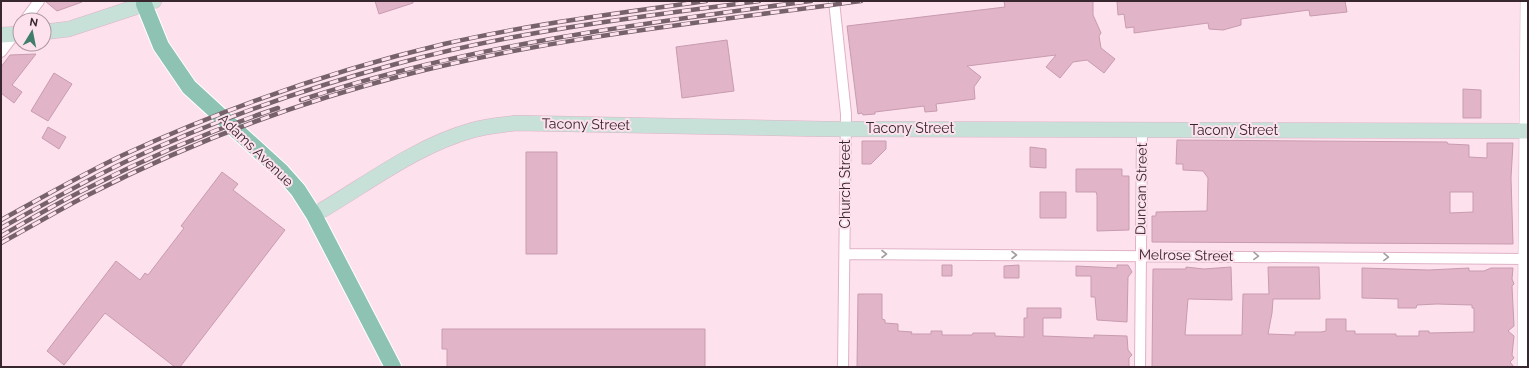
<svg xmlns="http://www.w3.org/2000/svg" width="1529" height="368" font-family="Raleway,sans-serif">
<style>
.building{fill:#e2b4c8;stroke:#c89baf;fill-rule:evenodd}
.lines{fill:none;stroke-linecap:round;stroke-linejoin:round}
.minor-casing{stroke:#e0b2c6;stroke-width:12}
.tertiary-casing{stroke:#e0b2c6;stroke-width:14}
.secondary-casing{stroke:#e0b2c6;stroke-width:16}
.primary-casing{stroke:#fff;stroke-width:18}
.minor{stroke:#fff;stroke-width:10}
.tertiary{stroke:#fff;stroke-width:13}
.secondary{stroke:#c7e1d9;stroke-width:15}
.primary{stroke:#8ec2b3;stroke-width:16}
.rail-casing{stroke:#77626b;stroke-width:4.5}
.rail{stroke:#fde1ed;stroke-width:3;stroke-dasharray:9;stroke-linecap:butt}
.oneway{stroke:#a69ea1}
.labels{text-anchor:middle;stroke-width:4;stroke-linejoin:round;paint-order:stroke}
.street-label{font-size:14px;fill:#39272f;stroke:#fde1ed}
</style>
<rect width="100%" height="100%" fill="#fde1ed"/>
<path class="building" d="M45,1H82V2L57,11Z
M375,1H413V3L379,14Z
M1004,1H1093V15L1101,33L1099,36L1101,48L1115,59L1104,73L1087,60L1073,62L1060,78L1046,67L1056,55L967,66L981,77L974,87L975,99L936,104L937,111L925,112L924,106L875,112V114L863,115L862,113L858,114L847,26L1005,7Z
M1117,1H1345L1347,12L1310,16L1309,10L1241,19V25L1223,30L1209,29L1208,23L1134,33V27L1126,28L1124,14L1118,15Z
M727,40L734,91L682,98L676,47Z
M36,54L12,85L22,92L14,103L1,93V67L10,55Z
M54,73L72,84L48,121L31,111Z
M1463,89L1481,90V118H1463Z
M48,127L66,137L59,149L42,138Z
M1177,140L1447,142L1448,144L1469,145V157L1487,158V143H1513L1511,178L1513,244L1152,242V216H1156V212L1207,211L1208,178L1203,171L1183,170V164H1176ZM1450,192H1473V212L1450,213Z
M862,141H886V149L871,164H862Z
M1030,147L1046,149V168L1030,167Z
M526,152H557V254H526Z
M1076,169H1122V176H1129V230L1097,231V195L1096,192H1076Z
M222,172L238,184L233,190L285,230L180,367H175L105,313L64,365L47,351L116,261L140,280L145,273L148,275L184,228L181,226Z
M1040,192H1066V218H1040Z
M942,265H952V276H942Z
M1019,265V278H1004V266Z
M1117,265H1128L1132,272L1128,277L1127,322L1097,320L1095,297H1091V276H1076V266L1117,268Z
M1186,267L1204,269L1231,267L1232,300L1188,299L1185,335H1242L1243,294H1269L1268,267H1319L1320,299H1273L1272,313L1268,334L1295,335V332H1321L1326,331V319H1346V331H1355V334H1396V336H1419V331H1429V333L1474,332V308H1472V305L1437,304L1417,305L1416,308H1398V299L1362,298V268L1429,270L1469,268V271H1484L1491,268H1513L1512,279L1514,284L1512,286L1514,326L1508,331L1514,336L1512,355L1514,358L1510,362L1514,367H1152L1153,269H1186Z
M858,294H882V319L885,320V323L898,324V331L912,332L911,334H931V331H942V335H972L973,333H995V336L1024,337V318H1027V308H1061V318H1043V336L1094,338V335L1127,336L1128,350L1132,355L1129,358V367H857Z
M442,329H705V367H447V349H442Z"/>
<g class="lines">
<defs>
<path id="minor" d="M834,1L846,114L843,367
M25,20L39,1
M1,52L17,31
M845,254L1528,259
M1140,367L1142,130"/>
<path id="tertiary" d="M1524,367L1527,1"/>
<path id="secondary" d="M44,32L69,29L154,1
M1,35L20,34
M314,215C366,185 415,146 473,130C487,126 502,125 516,123L824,129L1528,131"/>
<path id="primary" d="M144,4L161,46L189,87L282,172L298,190L314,215L393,367"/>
</defs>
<use href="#minor" class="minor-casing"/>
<use href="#tertiary" class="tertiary-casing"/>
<use href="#secondary" class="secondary-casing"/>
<use href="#primary" class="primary-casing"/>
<use href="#minor" class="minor"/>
<use href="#tertiary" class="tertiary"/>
<use href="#secondary" class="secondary"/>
<use href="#primary" class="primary"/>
<defs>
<path id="rail" d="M301,100C467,45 638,24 811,1
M1,220C41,198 81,175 123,155C226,108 334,70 444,44C531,24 619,13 706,1
M1,228C42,205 83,182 125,162C212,121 303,89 396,64C515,31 638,17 759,1
M1,236C29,220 57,203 86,189C148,157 212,130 278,108
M1,243C30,227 59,210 88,195C187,144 293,104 401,76C551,37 707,22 861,1"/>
</defs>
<use href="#rail" class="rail-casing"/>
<use href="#rail" class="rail"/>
</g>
<defs><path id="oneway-chevron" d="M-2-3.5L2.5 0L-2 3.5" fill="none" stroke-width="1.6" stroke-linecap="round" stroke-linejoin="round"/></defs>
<g class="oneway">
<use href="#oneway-chevron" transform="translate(884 254)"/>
<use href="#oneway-chevron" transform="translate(1014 255)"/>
<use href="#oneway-chevron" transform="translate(1256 256) rotate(1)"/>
<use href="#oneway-chevron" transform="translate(1386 257) rotate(1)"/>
</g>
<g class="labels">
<g class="street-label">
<text transform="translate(586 124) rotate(1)" y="5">Tacony Street</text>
<text x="910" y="133">Tacony Street</text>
<text x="1234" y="135">Tacony Street</text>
<text transform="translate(256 150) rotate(44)" y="5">Adams Avenue</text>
<text transform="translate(845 184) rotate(-90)" y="5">Church Street</text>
<text transform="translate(1141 189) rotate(-89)" y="5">Duncan Street</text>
<text transform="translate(1186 255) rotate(1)" y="5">Melrose Street</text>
</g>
</g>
<rect width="1529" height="368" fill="none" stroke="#39272f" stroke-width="4"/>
<g transform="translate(32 32) rotate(10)"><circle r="19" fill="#fde1ed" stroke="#af97a1"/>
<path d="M0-3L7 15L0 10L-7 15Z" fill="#407e6b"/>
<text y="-6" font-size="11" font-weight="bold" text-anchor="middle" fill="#39272f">N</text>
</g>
</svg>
